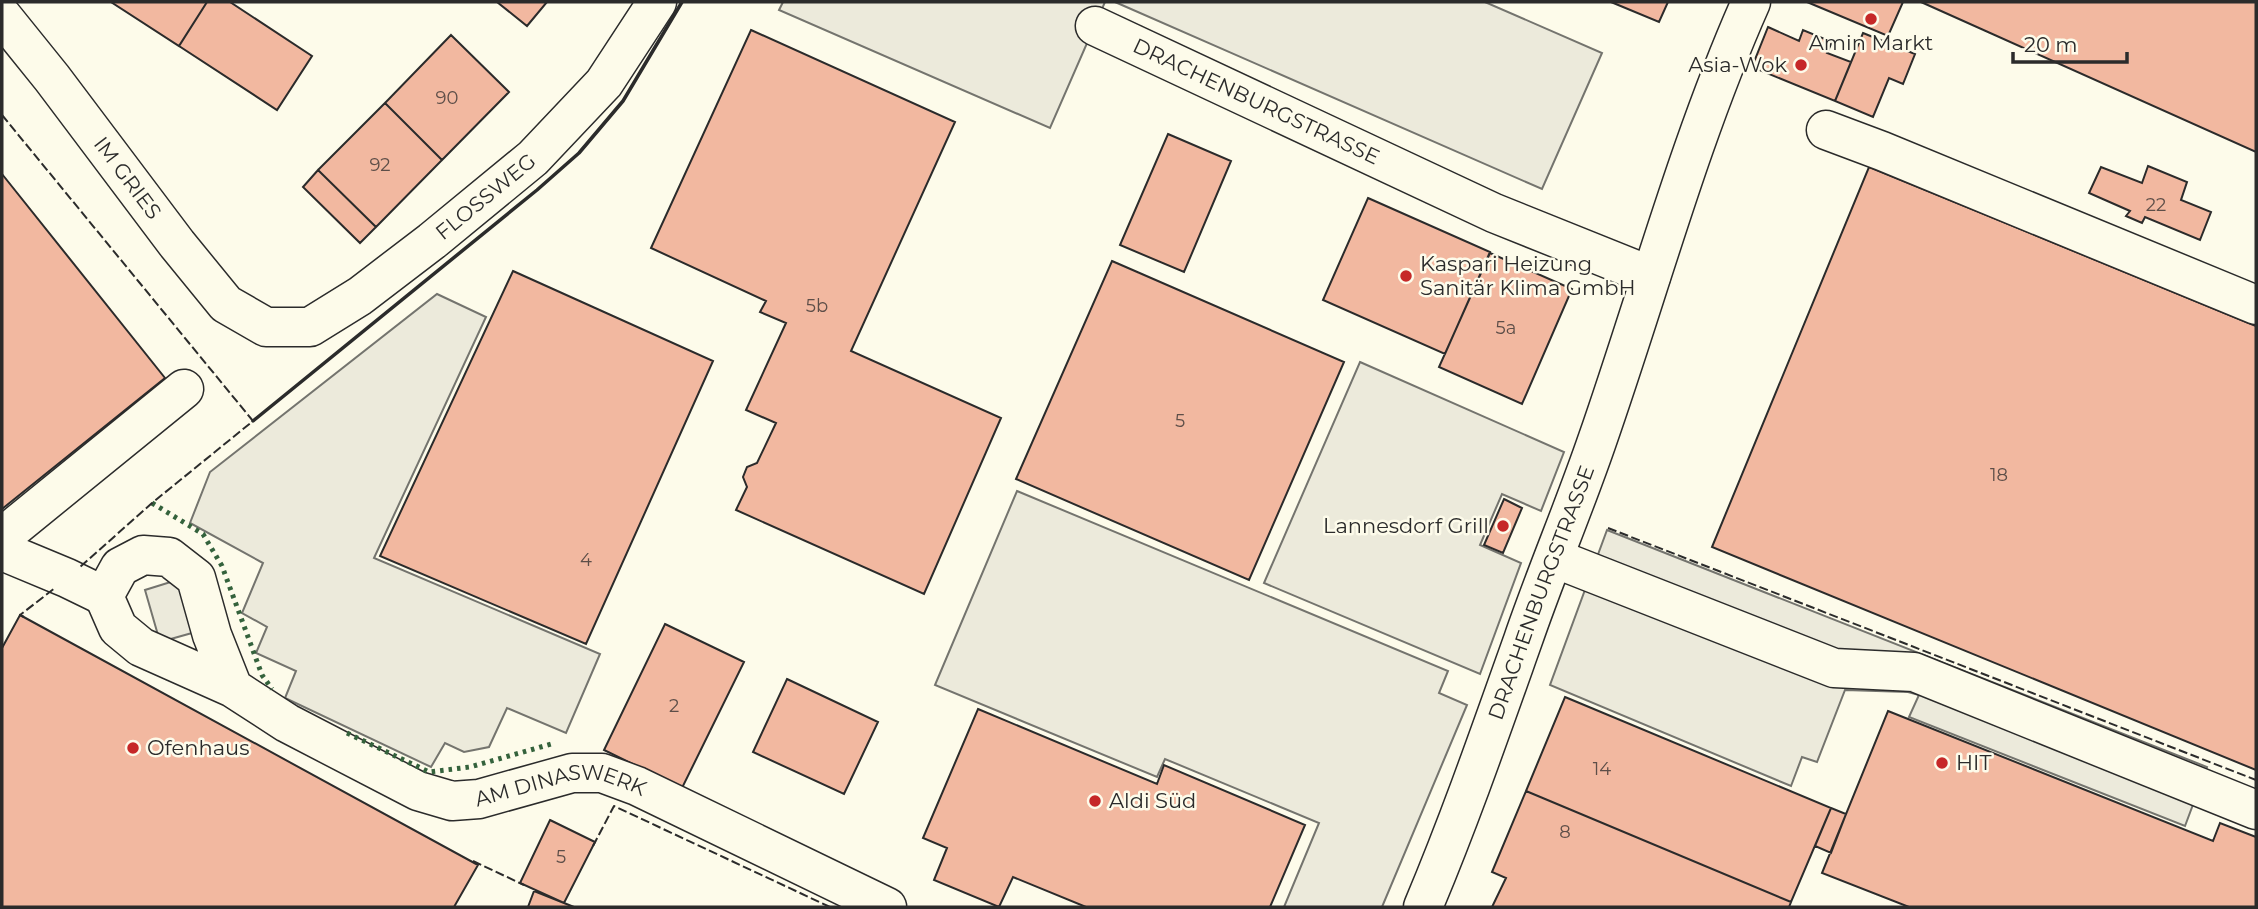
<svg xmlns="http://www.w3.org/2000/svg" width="2258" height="909" font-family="Montserrat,sans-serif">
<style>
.parking{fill:#eceadb;stroke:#74746e;stroke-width:2}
.building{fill:#f2b8a0;stroke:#2b2b2b;stroke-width:2}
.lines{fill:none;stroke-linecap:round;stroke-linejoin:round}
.minor-casing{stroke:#2b2b2b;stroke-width:41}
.minor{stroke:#fdfbea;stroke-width:38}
.hedge{stroke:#34623c;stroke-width:5;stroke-dasharray:3.5 5;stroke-linecap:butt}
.fence{stroke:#2b2b2b;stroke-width:2;stroke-dasharray:9 3.5;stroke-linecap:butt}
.wall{stroke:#2b2b2b;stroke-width:3.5}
.poi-dot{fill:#c62828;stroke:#fdfbea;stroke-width:2.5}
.labels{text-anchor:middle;stroke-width:5;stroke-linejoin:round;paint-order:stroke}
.number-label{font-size:18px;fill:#5d4e48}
.poi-label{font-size:21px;fill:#2b2b2b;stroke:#fdfbea;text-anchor:start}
.street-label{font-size:21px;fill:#2b2b2b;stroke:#fdfbea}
</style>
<rect width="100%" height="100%" fill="#fdfbea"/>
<path class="parking" d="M783,2H1105L1050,128L779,10Z
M1115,2H1485L1602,53L1542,189Z
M437,294L486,317L374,558L600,654L566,733L507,708L489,747L464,752L445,743L431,767L285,698L296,671L256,653L267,627L242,613L263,563L190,523L210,472Z
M1360,362L1564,452L1541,511L1502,494L1480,545L1521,563L1480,674L1264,583Z
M1017,491L1448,671L1439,693L1467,705L1382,907H1284L1319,823L1165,759L1157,777L935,685Z
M1607,530L2207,767L2185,826L1909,717L1919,695L1908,692L1845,690L1817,762L1802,757L1791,786L1550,685Z
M177,580L192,633L160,642L145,590Z"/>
<path class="building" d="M111,2H207L179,46Z
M207,2H230L312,56L277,110L179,46Z
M497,2H547L527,26Z
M1611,2H1668L1659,22Z
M1807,2H1903L1888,36Z
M1921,2H2256V152Z
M1768,27L1799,41L1803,30L1832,42L1827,53L1851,62L1835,101L1752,67Z
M751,30L955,122L851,351L1001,418L924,594L736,510L747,487L743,477L747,467L757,463L776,423L746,410L786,323L760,312L766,301L651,248Z
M1863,33L1915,54L1903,84L1889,78L1873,117L1835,101Z
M451,35L509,92L442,160L385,103Z
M385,103L442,160L376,227L318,170Z
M1168,134L1231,161L1184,272L1120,245Z
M2148,166L2187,182L2181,200L2211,212L2200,240L2145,217L2142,223L2126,216L2130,211L2089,193L2101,167L2142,183Z
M1869,167L2256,326V770L1712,547Z
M318,170L376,227L360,243L303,187Z
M2,174L165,378L2,509Z
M1368,198L1490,252L1445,354L1323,300Z
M1490,253L1572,289L1522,404L1439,367Z
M1112,261L1344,362L1249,580L1016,479Z
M513,271L713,361L586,644L380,556Z
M1504,499L1522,508L1503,553L1484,545Z
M20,615L478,865L454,907H2V648Z
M665,624L744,662L682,788L604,750Z
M787,679L878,722L844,794L753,752Z
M1565,697L1831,808L1791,902L1526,791Z
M978,709L1157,784L1164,765L1305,825L1270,907H1086L1013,877L999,907L934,880L947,848L923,838Z
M1888,711L2213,841L2220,823L2256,837V907H1909L1822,873Z
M1526,791L1791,902L1789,907H1492L1506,878L1492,872Z
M1831,808L1846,814L1831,853L1815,846Z
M550,820L595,842L564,903L520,883Z
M534,891L574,907H528Z"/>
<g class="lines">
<defs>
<g id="minor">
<path id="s1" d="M2,16L52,78L177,244L226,304L266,327H310L360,296L432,241L533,158L604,83L657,2"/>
<path id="s2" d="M1095,26L1494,213L1651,276"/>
<path d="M1826,130L1882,151L2256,305"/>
<path d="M2,537L184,389"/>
<path d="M2,551L67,578L104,596"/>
<path d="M1554,558L1834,668L1914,672L2256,810"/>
<path id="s3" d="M233,688L212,635L196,578L169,557L143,555L120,567L104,596L118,628L141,647L233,688L287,723L418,791L452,801L479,799L572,773H602L637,786L887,907"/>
<path id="s4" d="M1423,907C1460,819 1491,730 1523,640C1546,573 1574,508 1597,441C1648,295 1688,144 1751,2"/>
</g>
</defs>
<use href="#minor" class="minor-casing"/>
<use href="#minor" class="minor"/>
<path class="hedge" d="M152,503L203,534L222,566L262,675L272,689
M347,733L429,772L470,767L555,743"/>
<path class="fence" d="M2,115L253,421L152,503L79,568
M1608,528L2256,780
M24,617L20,615L55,588
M593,846L614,806L830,907
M473,861L524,885"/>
<path class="wall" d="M253,421L537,190L579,153L623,101L682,2"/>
</g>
<g class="poi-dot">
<circle cx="1871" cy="19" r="7"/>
<circle cx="1801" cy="65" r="7"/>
<circle cx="1406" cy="276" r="7"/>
<circle cx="1503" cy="526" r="7"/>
<circle cx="133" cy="748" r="7"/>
<circle cx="1942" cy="763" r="7"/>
<circle cx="1095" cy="801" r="7"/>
</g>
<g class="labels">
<g class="number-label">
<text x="447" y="104">90</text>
<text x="380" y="171">92</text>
<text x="2156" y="211">22</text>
<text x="817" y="312">5b</text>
<text x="1506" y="334">5a</text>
<text x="1180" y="427">5</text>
<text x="1999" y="481">18</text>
<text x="586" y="566">4</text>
<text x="674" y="712">2</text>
<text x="1602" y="775">14</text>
<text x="1565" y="838">8</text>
<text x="561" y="863">5</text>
</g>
<g class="poi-label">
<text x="1871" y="50" text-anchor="middle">Amin Markt</text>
<text x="1787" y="72" text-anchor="end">Asia-Wok</text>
<text x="1420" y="271">Kaspari Heizung<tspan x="1420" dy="24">Sanitär Klima GmbH</tspan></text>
<text x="1489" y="533" text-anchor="end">Lannesdorf Grill</text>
<text x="147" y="755">Ofenhaus</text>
<text x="1956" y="770">HIT</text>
<text x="1109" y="808">Aldi Süd</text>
</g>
<g class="street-label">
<text dy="7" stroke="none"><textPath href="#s2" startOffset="178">DRACHENBURGSTRASSE</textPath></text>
<text dy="7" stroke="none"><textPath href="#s1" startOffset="205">IM GRIES</textPath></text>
<text dy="7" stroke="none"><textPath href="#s1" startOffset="674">FLOSSWEG</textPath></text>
<text dy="7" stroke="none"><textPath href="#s4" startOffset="336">DRACHENBURGSTRASSE</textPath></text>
<text dy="7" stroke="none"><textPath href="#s3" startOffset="760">AM DINASWERK</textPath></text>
</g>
</g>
<rect width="2258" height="909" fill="none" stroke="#2b2b2b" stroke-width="7"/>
<path d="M2013 52v10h114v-10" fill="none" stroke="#2b2b2b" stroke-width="3.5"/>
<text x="2024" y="52" font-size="21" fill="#2b2b2b" stroke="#fdfbea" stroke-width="5" paint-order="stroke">20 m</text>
</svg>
